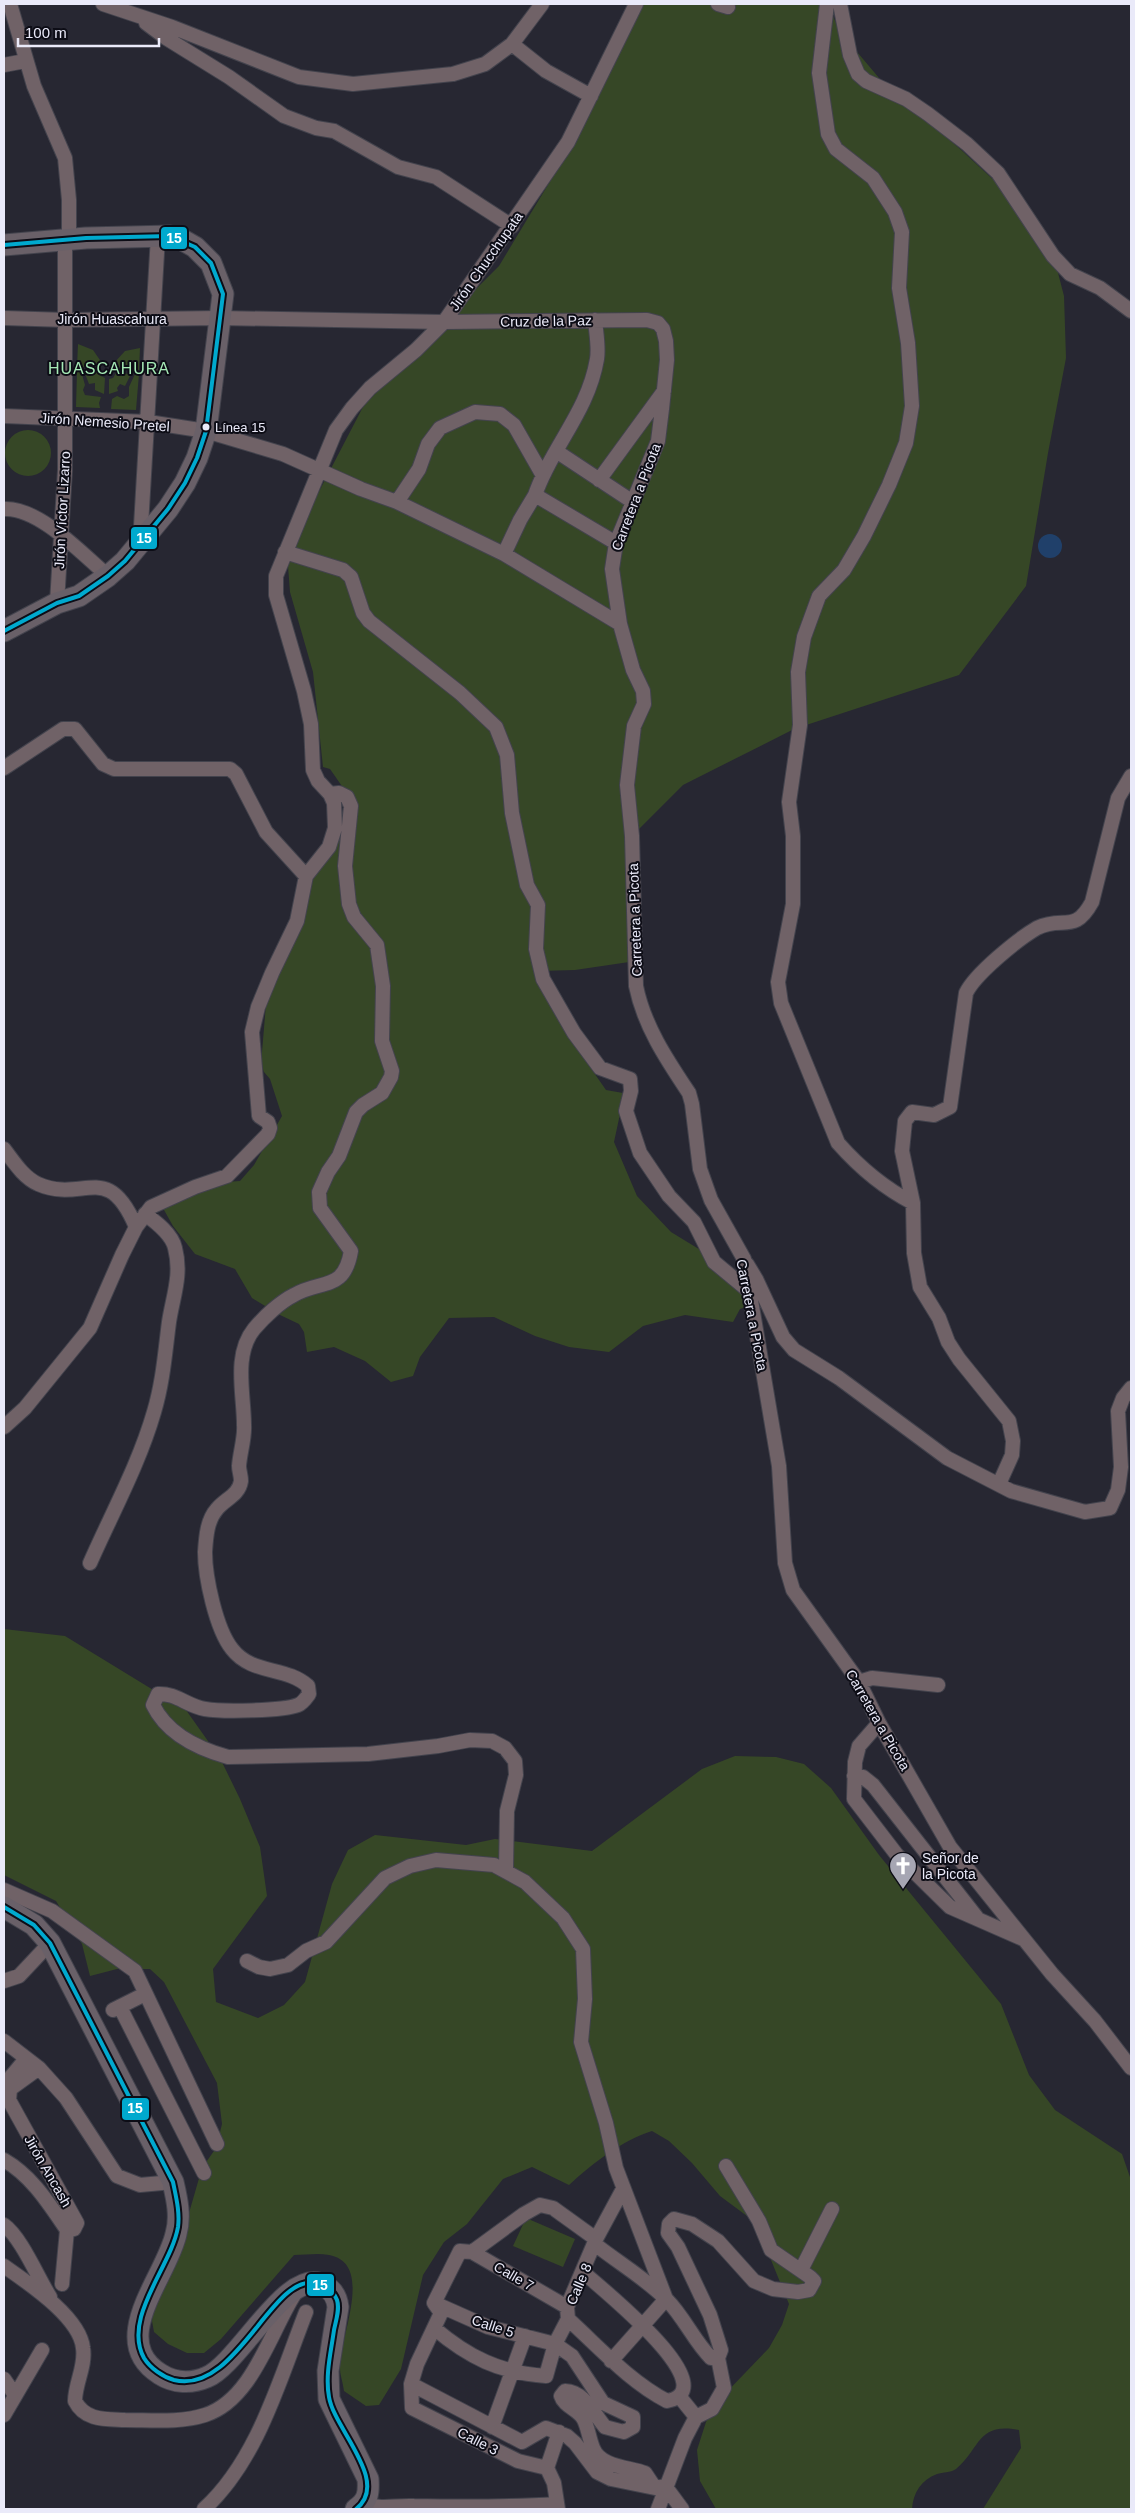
<svg xmlns="http://www.w3.org/2000/svg" width="1135" height="2513" font-family="Arial,sans-serif">
<style>
.green{fill:#364726}
.water{fill:#20406a}
.lines{fill:none;stroke-linecap:round;stroke-linejoin:round}
.minor-casing{stroke:#43434d;stroke-width:16}
.highway-casing{stroke:#43434d;stroke-width:23}
.minor{stroke:#706267;stroke-width:14}
.highway{stroke:#696068;stroke-width:21}
.bus-1-casing{stroke:#0d0d16;stroke-width:8}
.bus-1{stroke:#00a9ce;stroke-width:4}
.bus-dot{fill:#eaeaf9;stroke:#0d0d16;stroke-width:2}
.labels{text-anchor:middle;stroke-width:4;stroke-linejoin:round;paint-order:stroke}
.bus-label{font-size:13px;fill:#eaeaf9;stroke:#0d0d16;text-anchor:start}
.street-label{font-size:14px;fill:#eaeaf9;stroke:#0d0d16}
.poi-label{font-size:14px;fill:#eaeaf9;stroke:#0d0d16;text-anchor:start}
.quarter-label{font-size:16px;letter-spacing:1px;fill:#a6eab6;stroke:#0d0d16}
.line-badge{stroke:#0d0d16;stroke-width:2}
.badge-label{font-size:14px;text-anchor:middle;font-weight:bold;fill:#fff}
</style>
<rect width="100%" height="100%" fill="#272732"/>
<path class="green" d="M641,4H827L841,33L885,85L959,148L1023,207L1049,238L1064,296L1066,358L1048,453L1026,586L959,675L794,729L683,785L632,836L636,961L575,970L538,971L583,1057L606,1090L623,1093V1100L614,1142L637,1196L671,1232L725,1265L751,1305L740,1309L733,1322L685,1315L643,1326L609,1352L569,1347L535,1336L494,1317L449,1318L420,1357L413,1376L391,1382L365,1361L334,1347L307,1352L304,1332L299,1324L280,1315L252,1298L235,1269L195,1254L173,1226L159,1201L226,1182L240,1181L254,1165L282,1116L270,1079L264,1072L261,1064L266,1004L311,870L347,816L346,792L330,769L323,767L313,672L290,592L287,553L364,405L383,385L429,346L475,290L499,266L563,160Z
M78,344L93,350L102,363L101,367H77Z
M140,348L139,370L115,367L114,363L125,351Z
M77,371H81L85,385L83,390L85,395L101,397L99,403L100,408L76,407Z
M84,371L99,372L101,376L105,378L104,394L95,390V383L89,384Z
M116,373L131,374L125,386L120,384L117,388L118,391L109,394V379L113,378Z
M135,374H139L136,410L111,409L112,399L117,396L124,399L129,396V387Z
M5 453a23 23 0 1 1 46 0a23 23 0 1 1-46 0Z
M4,1629L65,1636L186,1710L220,1758L240,1799L260,1847L267,1896L213,1969L216,2002L258,2018L284,2005L305,1982L332,1884L348,1850L375,1835L466,1845L495,1839L592,1851L702,1769L735,1756L776,1757L804,1764L831,1788L879,1855L1001,2004L1029,2075L1055,2110L1122,2154L1131,2180V2509H983L1021,2448L1019,2430C977,2422 981,2448 956,2469C950,2473 943,2472 937,2474C921,2480 913,2493 912,2509H716L700,2481L697,2450L706,2422L719,2400L769,2348L782,2325L789,2304L762,2238L751,2219L720,2196L692,2163L669,2141L652,2131C621,2141 593,2163 569,2185L532,2167L503,2179L467,2224L444,2242L423,2275L401,2369L379,2405L366,2406L344,2391C343,2382 339,2373 340,2364C341,2335 374,2263 329,2255C318,2253 305,2255 294,2255L221,2339L204,2353H187L168,2344L154,2332L152,2321L154,2301L189,2213L202,2168L216,2148L222,2124L217,2083L164,1982L150,1969H117L90,1976L82,1944L56,1901L4,1875Z
M526,2218L575,2239L563,2267L513,2246Z"/>
<path class="water" d="M1038 546a12 12 0 1 1 24 0a12 12 0 1 1-24 0Z"/>
<g class="lines">
<defs>
<path id="minor" d="M10,4L34,86L65,158L69,200V240
M103,4L172,27L299,77L353,84L453,74L485,64L512,44L542,4
M718,4L728,7
M827,4L819,73L828,134L836,149L873,178L895,212L902,232L899,288L908,343L912,406L906,443L889,485L864,536L844,570L819,596L804,637L798,672L800,725L789,802L793,836V904L778,982L781,1003L838,1143C860,1168 884,1188 913,1203
M840,4L850,55L858,74L866,81L906,99L928,114L967,144L998,173L1053,256L1070,274L1100,288L1131,311
M146,23L166,38L229,77L284,116L316,128L334,131L398,167L436,177L512,226
M512,44L546,71L591,96
M4,65L25,61
M4,318L66,320L220,318L444,322L568,142L636,4
M595,320C596,332 599,347 597,359C588,412 552,446 535,495L616,543
M4,416L148,422L206,431L283,454L361,489L397,502L504,554L620,624
M556,451L633,502
M599,480L664,391
M397,502L419,469L428,444L440,428L475,412L500,414L514,425L542,474
M4,509C39,507 82,554 108,576
M140,543L158,236
M285,552L343,570L351,577L363,613L369,621L460,693L496,727L507,755L512,813L527,885L538,905L536,949L543,979L574,1033L600,1068L630,1079L631,1091L626,1111L640,1153L669,1196L694,1222L714,1262L749,1291
M504,554L520,520L535,495
M57,603L65,470V240
M4,768L63,729H75L103,764L114,769H230L236,774L266,832L306,876
M330,794L339,793L347,797L351,806L345,866L349,904L354,917L377,945L383,986L382,1041L392,1071L391,1077L382,1093L363,1105L356,1112L339,1156L328,1172L319,1192L320,1208L351,1251C344,1292 322,1279 294,1295C280,1302 264,1317 254,1329C233,1355 244,1394 244,1425C245,1438 240,1452 239,1466C239,1471 241,1475 241,1481C239,1495 225,1499 217,1509C207,1520 206,1537 205,1552C205,1577 216,1629 232,1649C252,1675 286,1666 308,1686L309,1694C306,1698 303,1703 298,1705C283,1711 222,1712 205,1709C187,1706 176,1693 158,1694L153,1705C167,1734 199,1749 228,1757L368,1754L438,1746L470,1740L492,1741L505,1748L515,1761L516,1775L507,1811L506,1869
M4,1149C14,1162 23,1177 38,1184C84,1204 107,1159 136,1227
M747,1264L756,1279L783,1337L794,1350L839,1378L947,1458L1011,1491L1085,1512L1110,1508L1118,1490L1121,1467L1118,1411L1123,1398L1131,1388
M4,1427L25,1408L90,1328L122,1255L136,1227L151,1207L195,1187L227,1176L268,1134L270,1128L268,1122L259,1116L252,1032L258,1007L272,973L297,921L306,876L329,847L335,828L334,803L330,794L318,781L313,770L311,724L304,691L276,595V576L336,430L352,408L370,388L416,350L444,322L647,320L658,323L663,329L666,341L667,360L662,409L658,441L616,543L612,569L620,624L633,670L643,691L644,704L634,726L627,785L632,836L636,986C644,1026 667,1060 689,1093L692,1104L700,1169L711,1200L744,1259L779,1466L785,1563L793,1590L859,1682L879,1723L950,1847L1052,1974L1095,2021L1131,2068
M999,1484L1012,1455L1013,1441L1009,1421L959,1359L948,1342L939,1318L920,1287L914,1253L913,1203L902,1151L905,1121L912,1112L934,1115L950,1107L966,993C975,974 1018,939 1037,928C1063,915 1074,935 1092,902L1118,798L1131,776
M90,1563C112,1513 139,1464 154,1412C163,1382 165,1353 169,1322C173,1296 182,1275 175,1248C172,1234 156,1222 145,1214
M859,1682L872,1678L938,1685
M879,1723L859,1746L855,1762L854,1799L897,1855L950,1907L1023,1939
M854,1776L863,1777L873,1785L978,1919
M4,1890L52,1911L135,1971L217,2144
M247,1961L259,1967L270,1969L288,1965L306,1951L326,1942L385,1878L410,1866L436,1860L494,1865L525,1882L563,1918L583,1949L585,1999L581,2042L606,2123L616,2168L666,2299L611,2361
M4,1981L19,1976L50,1943
M120,2007L204,2173
M113,2010L145,1994
M4,2041L39,2068L66,2098L117,2176L140,2185L173,2182
M39,2068L10,2089L9,2100L77,2223L74,2229L67,2230L62,2284
M4,2085L25,2060
M4,2160C32,2176 49,2204 67,2230
M4,2225C21,2237 38,2278 50,2297
M596,2239L623,2189
M596,2245C619,2263 646,2279 667,2300C684,2317 694,2341 711,2358H718
M4,2266C28,2283 80,2317 83,2348C86,2366 75,2383 75,2401C85,2421 106,2419 125,2420C151,2420 180,2423 205,2415C252,2400 270,2333 294,2295
M801,2270L832,2209
M434,2303L488,2327L555,2344L572,2356L603,2403L633,2417V2427L624,2432L605,2427C593,2413 585,2392 565,2391L561,2396C564,2406 577,2409 583,2418C588,2426 589,2439 593,2448C600,2467 629,2467 645,2473L655,2488
M568,2319C600,2348 629,2381 667,2401C729,2389 598,2286 583,2272
M434,2328C468,2357 500,2373 546,2376L555,2344L568,2319L567,2307L596,2239L553,2208L540,2205L524,2214L472,2252
M4,2379L15,2395
M411,2384L522,2442L546,2428L567,2436L575,2443L597,2472L611,2479L655,2488L665,2486L682,2509
M679,2396L696,2417L712,2409L724,2388L718,2358L721,2350L710,2315L678,2247L668,2233L669,2224L674,2219L692,2224L718,2241L754,2281L773,2289L798,2292L809,2290L814,2281L810,2277L771,2250L759,2221L726,2166
M4,2415L42,2350
M492,2427L525,2336
M547,2468L518,2461L412,2408L411,2384L417,2364L441,2313L434,2303L460,2251L472,2252L567,2307
M365,2504C384,2510 394,2505 414,2506C462,2507 510,2507 557,2504
M204,2509C258,2460 280,2378 306,2312
M558,2509L554,2483L547,2468L559,2432
M658,2509L685,2438L696,2417"/>
<path id="highway" d="M4,245L86,238L170,236L181,239L195,247L211,263L223,294L206,431L197,458L185,483L168,509L125,561L108,576L79,596L57,603L4,631
M4,1907L34,1925L50,1943L173,2182C177,2199 181,2217 176,2234C167,2276 106,2340 160,2374C174,2383 191,2384 207,2377C240,2363 289,2263 325,2286C334,2291 337,2298 338,2307L328,2371L329,2399L368,2479C369,2493 368,2501 356,2509"/>
</defs>
<use href="#minor" class="minor-casing"/>
<use href="#highway" class="highway-casing"/>
<use href="#minor" class="minor"/>
<use href="#highway" class="highway"/>
<defs>
<path id="bus-1" d="M4,245L86,238L170,236L195,247L211,263L223,294L206,431L197,458L185,483L168,509L125,561L108,576L79,596L57,603L4,631
M4,1907L34,1925L50,1943L173,2182C176,2197 180,2212 178,2227C171,2267 122,2318 144,2358C150,2368 163,2377 174,2380C235,2395 271,2277 313,2283C324,2285 333,2289 337,2300C340,2309 336,2320 334,2330C331,2352 325,2375 329,2397C334,2429 391,2482 356,2509"/>
</defs>
<use href="#bus-1" class="bus-1-casing"/>
<use href="#bus-1" class="bus-1"/>
</g>
<defs>
<symbol id="church-pin" viewBox="-11 -11 22 30"><path d="M0 17L-7.5 6A9.5 9.5 0 1 1 7.5 6Z" fill="#a6a6b3" stroke="#0d0d16"/><path d="M-1.2-6h2.4v3.5h3.3v2.4h-3.3V6h-2.4V-.1h-3.3v-2.4h3.3Z" fill="#fff"/></symbol>
</defs>
<g fill-rule="evenodd">
<use href="#church-pin" x="887" y="1850" width="32" height="43"/>
</g>
<circle class="bus-dot" cx="206" cy="427" r="4.5"/>
<g class="labels">
<g class="bus-label">
<text x="215" y="432">Línea 15</text>
</g>
<g class="street-label">
<text transform="translate(486 261) rotate(-55)" y="5">Jirón Chucchupata</text>
<text x="112" y="324">Jirón Huascahura</text>
<text transform="translate(546 321) rotate(-1)" y="5">Cruz de la Paz</text>
<text transform="translate(105 422) rotate(4)" y="5">Jirón Nemesio Pretel</text>
<text transform="translate(636 497) rotate(-69)" y="5">Carretera a Picota</text>
<text transform="translate(62 510) rotate(-87)" y="5">Jirón Víctor Lizarro</text>
<text transform="translate(635 920) rotate(-92)" y="5">Carretera a Picota</text>
<text transform="translate(752 1315) rotate(79)" y="5">Carretera a Picota</text>
<text transform="translate(878 1720) rotate(60)" y="5">Carretera a Picota</text>
<text transform="translate(48 2171) rotate(60)" y="5">Jirón Ancash</text>
<text transform="translate(514 2276) rotate(30)" y="5">Calle 7</text>
<text transform="translate(579 2284) rotate(-67)" y="5">Calle 8</text>
<text transform="translate(493 2326) rotate(18)" y="5">Calle 5</text>
<text transform="translate(478 2441) rotate(27)" y="5">Calle 3</text>
</g>
<g class="poi-label">
<text x="922" y="1863">Señor de<tspan x="922" dy="16">la Picota</tspan></text>
</g>
<g class="quarter-label">
<text x="109" y="374">HUASCAHURA</text>
</g>
</g>
<g class="line-badge">
<rect x="160" y="226" width="28" height="24" rx="5" fill="#00a9ce"/>
<rect x="130" y="526" width="28" height="24" rx="5" fill="#00a9ce"/>
<rect x="121" y="2097" width="29" height="24" rx="5" fill="#00a9ce"/>
<rect x="306" y="2273" width="29" height="24" rx="5" fill="#00a9ce"/>
</g>
<g class="badge-label">
<text x="174" y="243">15</text>
<text x="144" y="543">15</text>
<text x="135" y="2113">15</text>
<text x="320" y="2290">15</text>
</g>
<rect width="1135" height="2513" fill="none" stroke="#eaeaf9" stroke-width="10"/>
<path d="M18 38v8h141v-8" fill="none" stroke="#eaeaf9" stroke-width="2.5"/>
<text x="25" y="38" font-size="15" fill="#eaeaf9" stroke="#0d0d16" stroke-width="4" paint-order="stroke">100 m</text>
</svg>
